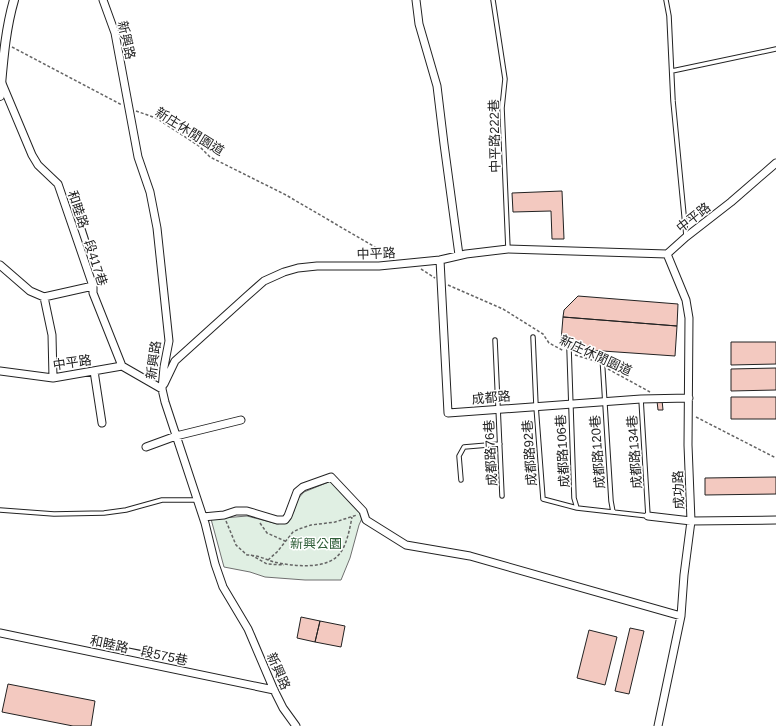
<svg xmlns="http://www.w3.org/2000/svg" width="776" height="726" font-family="Arial,'Noto Sans TC',sans-serif">
<style>
.green{fill:#e0efe3;stroke:#6f6f6f}
.building{fill:#f3c9c0;stroke:#222}
.lines{fill:none;stroke-linecap:round;stroke-linejoin:round}
.service-casing{stroke:#222;stroke-width:5.5}
.minor-casing{stroke:#222;stroke-width:9}
.tertiary-casing{stroke:#222;stroke-width:10}
.path{stroke:#646464;stroke-width:1.5;stroke-dasharray:3 2;stroke-linecap:butt}
.service{stroke:#fff;stroke-width:3.5}
.minor{stroke:#fff;stroke-width:7}
.tertiary{stroke:#fff;stroke-width:8}
.labels{text-anchor:middle;stroke-width:3;stroke-linejoin:round;paint-order:stroke}
.street-label{font-size:13px;fill:#222;stroke:#fff}
.park-label{font-size:13px;fill:#2f5e38;stroke:#fff}
</style>
<rect width="100%" height="100%" fill="#fff"/>
<path class="green" d="M331,481L363,516L359,525L350,558L341,580H305L265,577L250,572L224,567L211,519L247,516L278,524L289,520L294,511L295,502L304,492Z"/>
<path class="building" d="M562,191L564,239H552L551,211L513,212L512,193Z
M578,296L678,304L677,326L563,317L564,310Z
M563,317L677,326L675,356L574,349L561,341Z
M731,342H776V364L731,365Z
M776,368V390L731,391V369Z
M731,397H776V419H731Z
M662,400L663,410H658L657,401Z
M776,477V494L705,495V478Z
M301,617L320,621L315,642L297,638Z
M320,621L345,626L341,647L315,642Z
M630,628L644,631L629,694L615,691Z
M589,630L617,637L605,685L577,678Z
M8,684L95,701L91,726H73L2,712Z"/>
<g class="lines">
<defs>
<path id="service" d="M493,0L505,79L502,108L508,249
M666,0L669,16L673,101L686,236
M672,71L776,49
M533,337L536,406L543,499L577,508L648,516L641,399
M495,340L502,496
M569,348L574,498L577,508
M602,356L611,501L613,512
M461,480L459,456L464,447L500,444
M0,510L54,514L104,513L126,510L162,500H197"/>
<path id="minor" d="M103,0L115,33L138,157L150,192L157,228L169,341L164,367L162,389L165,402L205,523L215,564L223,587L248,629L274,690L283,708L296,726
M416,0L419,24L437,86L444,144L459,255
M1,81L32,155L38,165L58,184L93,286V293L122,366
M440,260L448,413L641,399L689,398
M0,265L30,291L44,297L93,286
M44,297L52,335L53,378
M0,371L53,378L122,366L162,389
M94,371L102,423
M164,384L175,361L247,296L264,281L284,272L298,268L317,266H379L440,260L466,254L508,249L667,254L686,237L731,202L776,163
M146,447L176,436L241,420
M648,516L691,521L776,520
M203,517L224,515L236,511H247L277,520H285L288,516L297,492L303,487L331,477L363,511L366,520L406,545L470,556L681,616
M0,633L274,690
M658,726L681,616L684,575L691,521L688,445L689,318L686,300L667,254"/>
<path id="tertiary" d="M0,96C3,63 5,31 14,0"/>
</defs>
<use href="#service" class="service-casing"/>
<use href="#minor" class="minor-casing"/>
<use href="#tertiary" class="tertiary-casing"/>
<path class="path" d="M12,47L122,105
M136,111L156,118L199,146L210,157L286,195L392,257
M421,269L435,278
M448,285L503,309L543,334L549,343L564,351
M575,355L592,360L597,363
M608,369L650,392
M696,417L776,458
M226,521L236,545L247,555C257,555 265,559 274,562C293,566 328,571 341,552C347,543 350,528 352,517
M260,523L267,533L285,541
M251,555L267,564L284,565
M268,560L277,552L293,532L299,529L311,525L335,522L357,515"/>
<use href="#service" class="service"/>
<use href="#minor" class="minor"/>
<use href="#tertiary" class="tertiary"/>
</g>
<g class="labels">
<g class="street-label">
<text transform="translate(127 40) rotate(77)" y="5">新興路</text>
<text transform="translate(190 131) rotate(32)" y="5">新庄休閒園道</text>
<text transform="translate(494 136) rotate(-91)" y="5">中平路222巷</text>
<text transform="translate(693 217) rotate(-38)" y="5">中平路</text>
<text transform="translate(88 238) rotate(72)" y="5">和睦路一段417巷</text>
<text transform="translate(376 253) rotate(-2)" y="5">中平路</text>
<text transform="translate(596 355) rotate(25)" y="5">新庄休閒園道</text>
<text transform="translate(153 360) rotate(-82)" y="5">新興路</text>
<text transform="translate(72 362) rotate(-8)" y="5">中平路</text>
<text transform="translate(491 397) rotate(-5)" y="5">成都路</text>
<text transform="translate(562 451) rotate(-93)" y="5">成都路106巷</text>
<text transform="translate(597 452) rotate(-94)" y="5">成都路120巷</text>
<text transform="translate(634 452) rotate(-94)" y="5">成都路134巷</text>
<text transform="translate(490 453) rotate(-93)" y="5">成都路76巷</text>
<text transform="translate(529 453) rotate(-94)" y="5">成都路92巷</text>
<text transform="translate(678 490) rotate(-92)" y="5">成功路</text>
<text transform="translate(139 650) rotate(12)" y="5">和睦路一段575巷</text>
<text transform="translate(279 671) rotate(66)" y="5">新興路</text>
</g>
<g class="park-label">
<text x="316" y="548">新興公園</text>
</g>
</g>
</svg>
